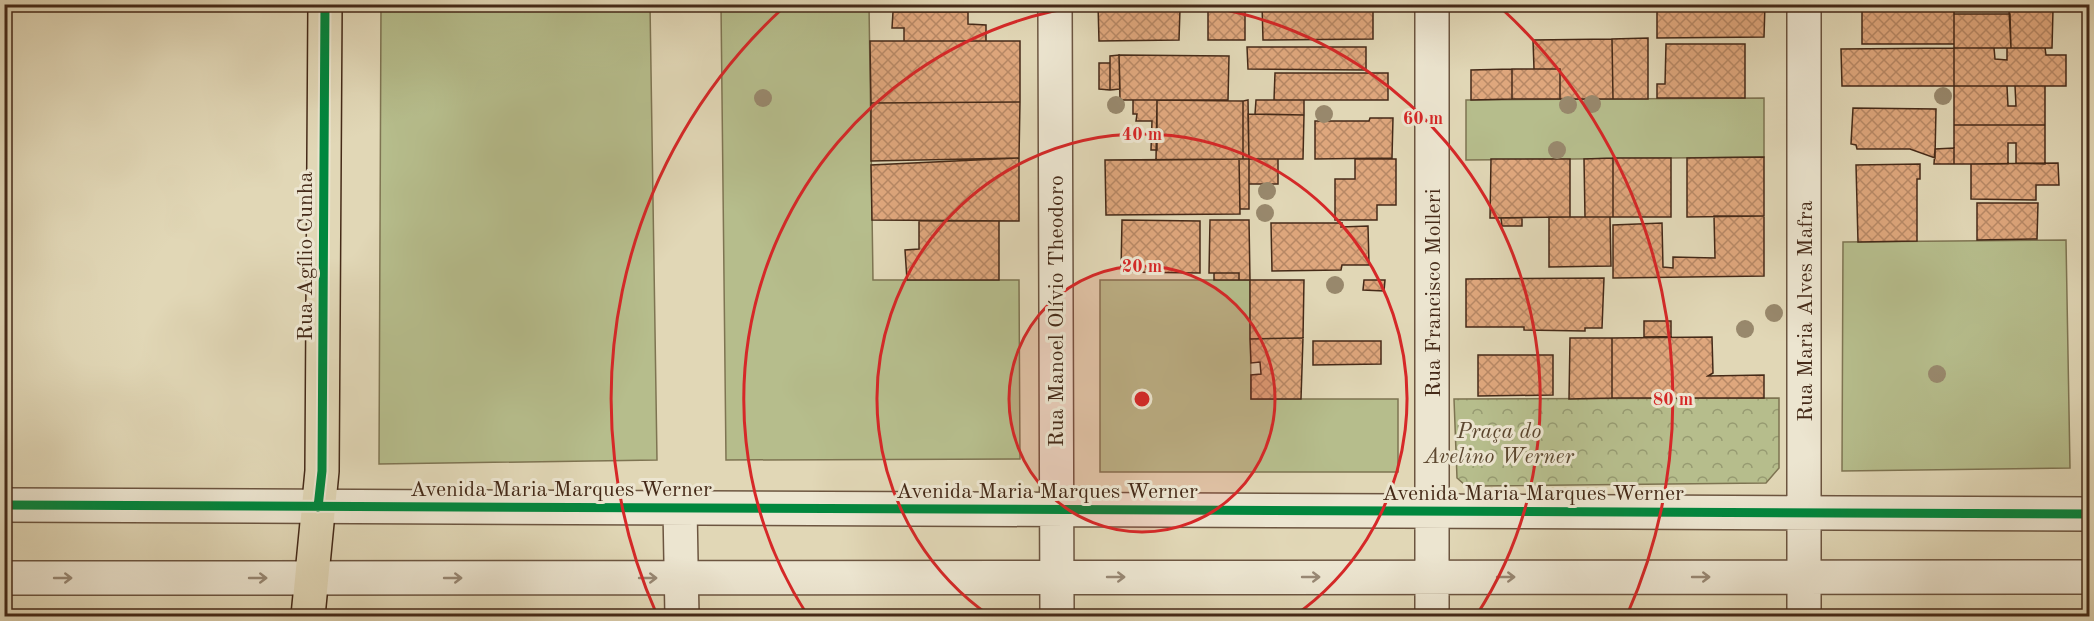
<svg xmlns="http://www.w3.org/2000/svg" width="2094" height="621" font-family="'Old Standard TT',serif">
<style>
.green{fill:#b6bd8c;stroke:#7e7452;stroke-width:1.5}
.park{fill:url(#park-crowns);stroke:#7e7452;stroke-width:1.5}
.building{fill:url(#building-cross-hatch);stroke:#452a18;stroke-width:1.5}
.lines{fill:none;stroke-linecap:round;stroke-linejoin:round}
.minor-casing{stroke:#6c5540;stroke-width:36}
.major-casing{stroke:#452a18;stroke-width:36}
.minor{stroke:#ece5d0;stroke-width:33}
.major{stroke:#e1d7b6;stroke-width:33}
.cycleway-casing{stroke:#ece5d0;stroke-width:13}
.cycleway{stroke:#00873e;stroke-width:9}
.tree{fill:#98886c}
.oneway{stroke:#988874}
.ring{fill:none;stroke:#d62828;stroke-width:3}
.labels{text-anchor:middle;stroke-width:6;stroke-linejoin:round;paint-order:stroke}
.street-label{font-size:22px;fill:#452a18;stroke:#ece5d0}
.park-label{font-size:22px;font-style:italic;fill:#5c472f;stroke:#ece5d0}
.centre{fill:#d62828;stroke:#ece5d0;stroke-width:3}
.ring-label{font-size:18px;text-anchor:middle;font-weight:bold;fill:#d62828;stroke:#ece5d0;stroke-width:6;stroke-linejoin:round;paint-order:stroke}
</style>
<defs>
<pattern id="park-crowns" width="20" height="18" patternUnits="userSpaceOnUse" patternTransform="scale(1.5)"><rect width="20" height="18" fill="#b6bd8c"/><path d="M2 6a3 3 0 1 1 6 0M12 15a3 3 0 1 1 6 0" fill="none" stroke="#969a71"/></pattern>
<pattern id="building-cross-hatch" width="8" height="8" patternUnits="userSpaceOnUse" patternTransform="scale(1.5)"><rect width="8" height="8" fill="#dfa77d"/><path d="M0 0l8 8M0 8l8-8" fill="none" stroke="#b78865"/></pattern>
</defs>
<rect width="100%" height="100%" fill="#e1d7b6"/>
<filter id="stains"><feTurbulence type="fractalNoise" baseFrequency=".00333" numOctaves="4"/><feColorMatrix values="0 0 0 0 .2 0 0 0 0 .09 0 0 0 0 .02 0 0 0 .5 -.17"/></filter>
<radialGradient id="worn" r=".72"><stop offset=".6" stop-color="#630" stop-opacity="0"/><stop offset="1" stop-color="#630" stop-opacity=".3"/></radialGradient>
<path class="green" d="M381,5H650L657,460L379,464Z
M721,5H869L873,280H1019L1020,459L726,460Z
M1764,98V157L1466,160V100Z
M2066,240L2070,468L1842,471L1843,242Z
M1100,280H1250L1251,399H1398V472H1100Z
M1464,615H1762V616Z"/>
<path class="park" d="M1779,398V468L1766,483L1475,486L1465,485L1457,478L1454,399Z"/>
<path class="building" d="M893,4H968V12H893Z
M1098,4H1183L1182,9H1180L1179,40L1099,41Z
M1208,4H1245V40H1208Z
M1262,4H1373V39L1263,40Z
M1657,4H1765L1764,37L1657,38Z
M1841,4H1944V10H1841Z
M1862,10H1954V44H1862Z
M2009,10H2053L2052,48H2011Z
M893,12H968V24L986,25V41H904V28H892Z
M1954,14H2010L2011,48H1954Z
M1648,38V99H1613L1612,39Z
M1612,39L1613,99H1560V69H1534L1533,40Z
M870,41H1020V102L871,103Z
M1666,44H1745V98H1657V84H1665Z
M1247,47H1366V70L1248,69Z
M1954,48V86H1842L1841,49Z
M1954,48H1994L1995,59L2007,60V48H2045L2046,55H2066V86H1954Z
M1119,55L1120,89L1110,90V56Z
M1119,55L1229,56L1228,100H1120Z
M1099,63H1110V90L1099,89Z
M1512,69V99L1471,100V70Z
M1512,69H1560V99H1512Z
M1275,73H1388V100H1274Z
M1954,86H2007L2008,106H2016L2015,86H2045V125H1954Z
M1133,100H1157V150H1151L1152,121H1136L1137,114H1133Z
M1157,100L1243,101V159L1156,160Z
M1248,100L1249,159H1243V101Z
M1256,100H1304V115L1255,114Z
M1020,102L1019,158L871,161V103Z
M1853,108L1936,109L1935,158L1910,149H1857L1856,145L1851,144Z
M1248,114L1304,115L1303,159H1249Z
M1370,118H1393L1392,158L1315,159V121H1369Z
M1954,125H2045V164L2016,163V143H2008V164H1954Z
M1954,148V164H1934L1935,149Z
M1764,157V216L1687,217V158Z
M1019,158V221L872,220L871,165Z
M1613,158V217H1585L1584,159Z
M1613,158H1671V217H1613Z
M1239,159L1240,214L1106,215L1105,160Z
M1239,159H1249V209H1240Z
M1249,159H1278V184H1249Z
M1355,159H1396V205H1377V220H1335V179H1355Z
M1491,159H1570V217L1490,218Z
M2058,163L2059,185H2036V200L1971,199V164Z
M1920,164V179H1917V241L1858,242L1856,165Z
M1977,203H2038L2037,239L1977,240Z
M1714,216H1764V276L1613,278V225L1662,223L1663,267L1673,268V257L1715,258Z
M1549,217H1610L1611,266L1549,267Z
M1501,218H1522V226H1502Z
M1122,220L1200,221V273L1121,272Z
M1210,220H1249L1250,280H1239V273H1209Z
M919,221H999V280H907L905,250L919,249Z
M1271,223H1342L1341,227L1368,226L1369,265H1342L1341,270L1272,271Z
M1214,273H1239V280H1214Z
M1604,278L1602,328H1585V331L1524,330V327H1466V279Z
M1250,280H1304L1303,338L1250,339Z
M1364,280H1385L1384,291L1363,290Z
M1644,321H1671V337H1644Z
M1712,337L1713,373L1708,376L1764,375V398H1612V338Z
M1303,338L1301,399H1251V375L1261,374L1260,362L1251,363L1250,339Z
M1570,338H1612V398L1569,399Z
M1313,341H1381V364L1313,365Z
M1478,355H1553V395L1478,396Z"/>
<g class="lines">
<defs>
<path id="minor" d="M1055,4L1057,616
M1432,4V616
M1804,4V616
M4,505L2090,514
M680,508L682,616
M4,578L2090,577"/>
<path id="major" d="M308,616L322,471L325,4"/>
</defs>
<use href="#minor" class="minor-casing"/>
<use href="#major" class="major-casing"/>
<use href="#minor" class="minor"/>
<use href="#major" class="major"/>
<defs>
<path id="cycleway" d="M4,505L2090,514
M318,507L322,471L325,4"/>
</defs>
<use href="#cycleway" class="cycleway-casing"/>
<use href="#cycleway" class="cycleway"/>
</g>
<g class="tree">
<circle cx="1943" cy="96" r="9"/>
<circle cx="763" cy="98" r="9"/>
<circle cx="1592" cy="104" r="9"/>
<circle cx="1116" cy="105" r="9"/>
<circle cx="1568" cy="105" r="9"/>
<circle cx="1324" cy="114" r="9"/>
<circle cx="1557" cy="150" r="9"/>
<circle cx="1267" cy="191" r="9"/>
<circle cx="1265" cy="213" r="9"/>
<circle cx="1335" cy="285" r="9"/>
<circle cx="1774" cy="313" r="9"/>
<circle cx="1745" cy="329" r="9"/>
<circle cx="1937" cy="374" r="9"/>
</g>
<defs><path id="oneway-shaft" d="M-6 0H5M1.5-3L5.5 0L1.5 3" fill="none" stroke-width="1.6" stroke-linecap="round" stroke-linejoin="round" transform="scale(1.5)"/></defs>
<g class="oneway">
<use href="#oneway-shaft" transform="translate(1116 577)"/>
<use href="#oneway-shaft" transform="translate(1311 577)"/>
<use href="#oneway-shaft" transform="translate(1506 577)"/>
<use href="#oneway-shaft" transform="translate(1701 577)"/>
<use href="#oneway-shaft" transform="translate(63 578)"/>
<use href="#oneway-shaft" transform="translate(258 578)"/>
<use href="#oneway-shaft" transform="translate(453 578)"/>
<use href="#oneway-shaft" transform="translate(648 578)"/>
</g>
<circle cx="1142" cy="399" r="133" fill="#d62828" fill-opacity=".12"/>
<g class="ring">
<circle cx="1142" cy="399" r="133"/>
<path d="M990 616A265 265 0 1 1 1294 616"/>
<path d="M808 616A398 398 0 0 1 1087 5M1197 5A398 398 0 0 1 1476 616"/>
<path d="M657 615A531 531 0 0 1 783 8M1501 8A531 531 0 0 1 1627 615"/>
</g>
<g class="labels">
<g class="street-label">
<text transform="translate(304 256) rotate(-90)" y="8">Rua Agílio Cunha</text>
<text transform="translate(1432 293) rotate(-90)" y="8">Rua Francisco Molleri</text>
<text transform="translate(1055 311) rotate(-90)" y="8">Rua Manoel Olívio Theodoro</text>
<text transform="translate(1804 311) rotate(-90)" y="8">Rua Maria Alves Mafra</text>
<text x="561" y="496">Avenida Maria Marques Werner</text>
<text x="1047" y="498">Avenida Maria Marques Werner</text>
<text x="1533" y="500">Avenida Maria Marques Werner</text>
</g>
<g class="park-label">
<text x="1499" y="438">Praça do<tspan x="1499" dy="25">Avelino Werner</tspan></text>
</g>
</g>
<circle cx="1142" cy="399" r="9" class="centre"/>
<g class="ring-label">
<text x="1423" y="124">60 m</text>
<text x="1142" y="140">40 m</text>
<text x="1142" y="272">20 m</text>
<text x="1673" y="405">80 m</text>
</g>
<rect width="2094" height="621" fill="none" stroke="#e1d7b6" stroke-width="24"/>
<rect x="6" y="6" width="2082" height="609" fill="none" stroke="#452a18" stroke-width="3"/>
<rect x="12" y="12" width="2070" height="597" fill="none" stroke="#452a18" stroke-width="1.5"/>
<rect width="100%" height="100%" filter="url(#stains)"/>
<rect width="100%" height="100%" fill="url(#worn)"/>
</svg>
